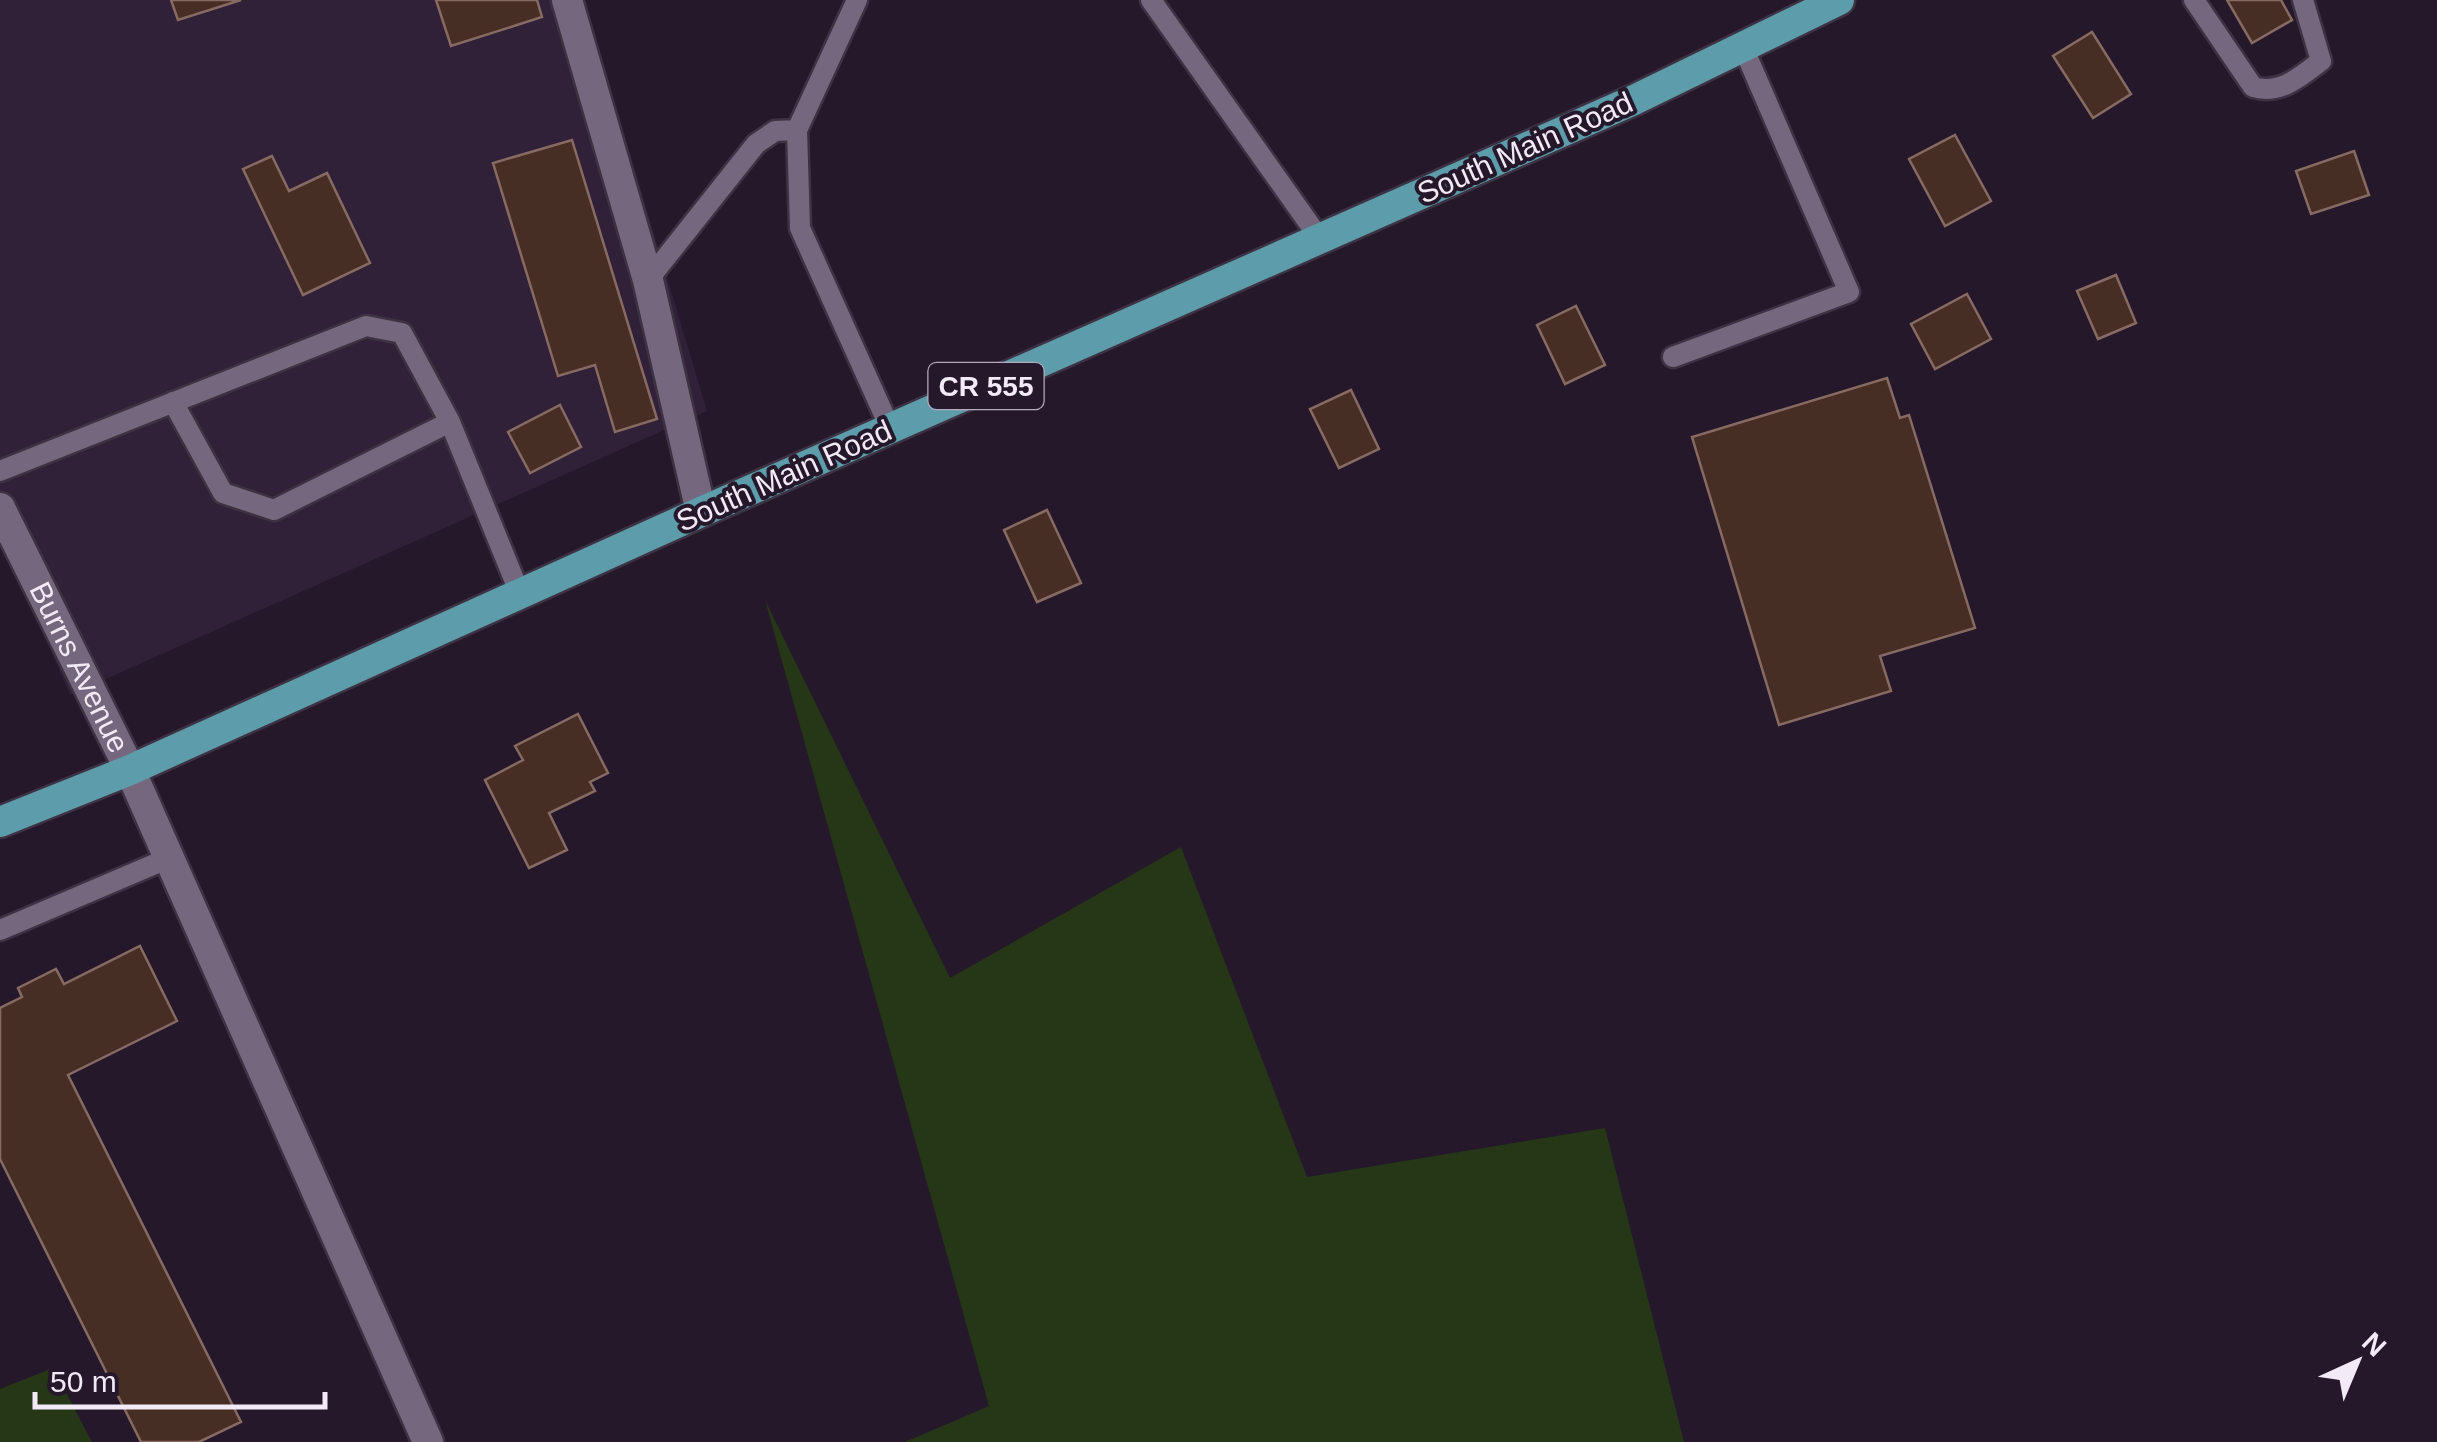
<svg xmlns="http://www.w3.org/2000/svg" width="2437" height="1442" font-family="Arial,sans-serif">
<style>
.built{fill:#302038}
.green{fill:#263717}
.building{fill:#462e25;stroke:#876b62;stroke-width:2.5}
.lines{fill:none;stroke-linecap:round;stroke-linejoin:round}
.lane-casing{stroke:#3c3241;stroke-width:25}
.street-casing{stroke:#3c3241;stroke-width:35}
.primary-casing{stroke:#3c3241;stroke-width:35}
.lane{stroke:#75677d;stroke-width:20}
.street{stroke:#75677d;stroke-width:30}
.primary{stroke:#5c9cab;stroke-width:30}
.labels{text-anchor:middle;stroke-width:8;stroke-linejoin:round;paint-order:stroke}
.shield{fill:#25182b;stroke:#b4abba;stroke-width:2.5}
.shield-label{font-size:28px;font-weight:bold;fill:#f2eaf7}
.street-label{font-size:30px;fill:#f2eaf7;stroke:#25182b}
</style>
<rect width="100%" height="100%" fill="#25182b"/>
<path class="built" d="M0,0H584L707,411L70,695L0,531Z"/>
<path class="green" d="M765,600L950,978L1181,847L1307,1177L1605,1128L1684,1442H905L989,1406Z
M53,1368L92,1442H0V1389Z"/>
<path class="building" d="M171,0H241L178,20Z
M436,0H537L542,17L451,46Z
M2227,0H2281L2292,20L2252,43Z
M2092,32L2131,94L2093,118L2053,56Z
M1955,135L1991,201L1945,226L1909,159Z
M572,140L657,419L615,432L595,365L558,376L493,163Z
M2354,151L2369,195L2311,214L2296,171Z
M272,156L289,191L327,173L370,263L303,295L243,169Z
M2116,275L2136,323L2098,339L2077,291Z
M1967,294L1991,339L1935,369L1911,324Z
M1576,306L1605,365L1565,384L1537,325Z
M1887,378L1900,418L1909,415L1975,628L1880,656L1891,691L1779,725L1692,437Z
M1351,390L1379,449L1339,468L1310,409Z
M560,405L581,447L530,473L508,432Z
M1047,510L1081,583L1037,602L1004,530Z
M578,714L608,773L590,782L595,791L549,813L567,850L529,868L485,780L523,760L515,746Z
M140,946L177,1021L68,1075L241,1422L199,1442H141L0,1159V1008L22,997L18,988L56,969L64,984Z"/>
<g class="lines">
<defs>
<path id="lane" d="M857,0L797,130L800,228L890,428
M1151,0L1320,239
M2194,0L2253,87C2280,95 2300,77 2321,61L2303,0
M648,280L756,144L775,131L797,130
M1673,357L1849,292L1743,47
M173,402L223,493L274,510L450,422
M0,471L366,326L402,333L450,422L520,594
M0,930L169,858"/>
<g id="street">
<path d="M567,0L648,280L701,512"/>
<path id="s1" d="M0,508L130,770L428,1442"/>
</g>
<path id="primary" d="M0,822L130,770L701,512L1634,100L1839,0"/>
</defs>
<use href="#lane" class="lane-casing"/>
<use href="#street" class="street-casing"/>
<use href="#primary" class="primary-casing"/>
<use href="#lane" class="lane"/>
<use href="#street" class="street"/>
<use href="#primary" class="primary"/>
</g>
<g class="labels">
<rect class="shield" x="928.5" y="363" width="115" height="46" rx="8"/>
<g class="shield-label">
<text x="986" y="396">CR 555</text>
</g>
<g class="street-label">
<text transform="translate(1525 148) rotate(-24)" y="10">South Main Road</text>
<text transform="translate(784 476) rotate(-24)" y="10">South Main Road</text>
<text dy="10" stroke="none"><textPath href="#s1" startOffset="178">Burns Avenue</textPath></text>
</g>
</g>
<g transform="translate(2357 1362) rotate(44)" stroke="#25182b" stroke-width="8" paint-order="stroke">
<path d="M0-8L18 38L0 25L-18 38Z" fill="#f2eaf7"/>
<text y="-15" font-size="28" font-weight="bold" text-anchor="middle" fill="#f2eaf7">N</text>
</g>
<path d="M35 1392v15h290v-15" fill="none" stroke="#f2eaf7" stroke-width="5"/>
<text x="50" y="1392" font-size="30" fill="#f2eaf7" stroke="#25182b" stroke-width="8" paint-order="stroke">50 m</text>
</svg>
